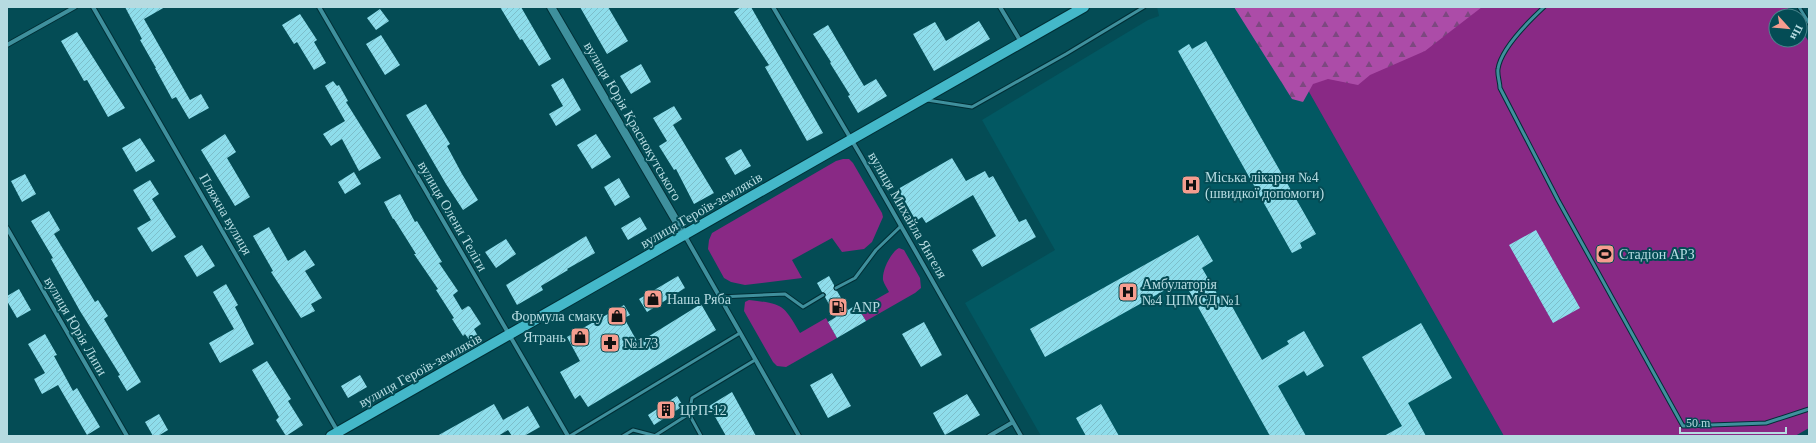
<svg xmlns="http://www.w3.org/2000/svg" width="1816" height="443" font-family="'Times New Roman',serif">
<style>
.built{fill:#025862}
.grass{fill:#892985}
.forest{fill:url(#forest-firs)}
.building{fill:url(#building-hatch)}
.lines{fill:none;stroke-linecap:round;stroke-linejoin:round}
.lane-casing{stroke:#012f36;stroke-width:5}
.street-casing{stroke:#012f36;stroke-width:6}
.secondary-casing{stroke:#012f36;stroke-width:10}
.primary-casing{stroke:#012f36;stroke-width:12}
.lane{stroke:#3f909d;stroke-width:3}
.street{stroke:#3f909d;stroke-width:4}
.secondary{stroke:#3f909d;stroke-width:8}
.primary{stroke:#44b8c9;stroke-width:10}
.labels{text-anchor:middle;stroke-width:4;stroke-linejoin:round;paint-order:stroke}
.street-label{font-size:14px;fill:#b6dbe1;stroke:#044c55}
.poi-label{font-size:14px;fill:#b6dbe1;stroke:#044c55;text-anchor:start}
</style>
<defs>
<pattern id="forest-firs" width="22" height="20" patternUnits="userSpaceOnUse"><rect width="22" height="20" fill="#ac4ca8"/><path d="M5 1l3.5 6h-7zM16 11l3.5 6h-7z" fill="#7d4880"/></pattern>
<pattern id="building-hatch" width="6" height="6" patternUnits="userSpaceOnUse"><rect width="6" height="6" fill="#8eddeb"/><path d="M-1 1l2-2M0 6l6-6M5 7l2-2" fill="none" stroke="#7dbeca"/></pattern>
</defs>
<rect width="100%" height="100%" fill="#044c55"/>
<path class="built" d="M1157,7H1261L1504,436H1041L965,303L1055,250L982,120L1148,20L1159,16Z"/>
<path class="grass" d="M1261,7H1787L1793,16H1776V40H1800V28L1809,42V428L1795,436H1504Z
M843,159H849L853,163L882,213L883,217L872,242L864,249L842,252L832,238L792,260L802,278L745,285L731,282L724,278L708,249L709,240L712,233L836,161Z
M899,248L904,250L920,278L921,288L915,293L866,321L859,309L889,292C887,288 884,284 883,280C882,270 891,252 899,248Z
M749,300C783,304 783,304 800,333L826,318L837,338L786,367L777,366L773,362L744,311L745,302Z"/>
<path class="forest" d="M1234,7H1482L1425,51L1370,75L1358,85L1328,79L1313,84L1303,102L1292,99Z"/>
<path class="building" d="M125,7H165L144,19L190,100L201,94L209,108L189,119L176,97L172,99L155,68H156L140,40L142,39Z
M500,7H521L551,59L539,66L522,39L520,40Z
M580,7H608L628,41L607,54Z
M741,7H751L823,133L807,141L765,67L769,65L734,12Z
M380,9L389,21L376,30L367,18Z
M300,14L317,40L314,42L326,63L314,70L297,42L294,44L282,25Z
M979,21L990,39L934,71L913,34L935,22L946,41Z
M828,25L864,86L876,79L887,96L858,113L848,96L850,95L830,63L831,62L813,34Z
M77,32L125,108L108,117L87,80L84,81L61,41Z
M381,35L400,65L385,75L366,44Z
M1206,41L1316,234L1300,243L1302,248L1292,253L1178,51L1189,44L1192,49Z
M641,64L651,82L631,94L620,76Z
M563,78L581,110L556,126L549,114L563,106L551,85Z
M333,81L337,86L339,85L348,101L346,102L381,158L359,171L342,139L331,146L323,134L345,121L325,86Z
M426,104L450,144L447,146L462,174L478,200L463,210L446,184L406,115Z
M674,106L682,119L673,125L714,193L694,204L676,169L674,170L659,146L667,141L653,118Z
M225,134L236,152L227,158L250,197L235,206L201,150Z
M596,134L611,157L592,169L577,145Z
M140,138L155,161L136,172L122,148Z
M741,149L751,166L735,175L725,158Z
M952,158L966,181L985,171L989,178L993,176L1019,222L1026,219L1036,237L982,267L972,250L996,236L973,195L926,223L922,217L916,221L898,189Z
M354,172L361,184L345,194L338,182Z
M25,174L36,194L22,202L11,181Z
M619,178L630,197L615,206L604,187Z
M150,180L159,194L152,199L176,237L152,252L137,228L151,220L133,190Z
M400,194L415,222L417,221L442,262L439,263L458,291L453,295L462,310L468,306L470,307L481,324L474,329L478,336L470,341L465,334L463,336L452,319L454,318L436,290L438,289L414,254H416L394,219H393L384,202Z
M49,211L60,230L54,234L95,302L98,300L108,316L104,319L141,382L127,391L118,376L120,375L80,311L51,259L53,258L31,221Z
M640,217L647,229L628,240L621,228Z
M269,227L288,261L305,250L315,265L305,271L322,298L311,304L315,311L301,318L271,272L273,271L253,236Z
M1536,230L1580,308L1553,323L1509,245Z
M1198,235L1213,261L1202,268L1223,304L1229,301L1262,360L1289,344L1287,341L1304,331L1324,366L1307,376L1304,371L1278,386L1306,436H1270L1183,280L1045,357L1030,329Z
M586,236L595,253L567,269L568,270L541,286L543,290L517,305L506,285Z
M506,239L516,254L496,268L485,252Z
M202,245L215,266L197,277L184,256Z
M678,276L685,288L647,312L639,299Z
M829,276L834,285V290L837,291L848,310L856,305L866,321L837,338L828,322L836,317L825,297L826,294L822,292L817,283Z
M226,284L238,305L235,307L254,344L220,363L209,343L234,329L213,292Z
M19,289L31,310L17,318L7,301V296Z
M701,304L716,330L588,407L580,395L575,399L560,372L580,361L567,337L624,305L630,315L624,318L638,343Z
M924,322L942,355L921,367L902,334Z
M1421,323L1452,378L1408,403L1426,436H1384L1402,426L1362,357Z
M45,334L57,355L54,356L73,391L77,388L100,427L87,435L58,385L42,394L34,379L45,373L28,344Z
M267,361L291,399L288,401L303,425L286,436L276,420L279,417L252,370Z
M832,373L851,406L828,418L810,385Z
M360,375L367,387L348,398L341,386Z
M732,392L756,436H726L709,406Z
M967,394L980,415L945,435L933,413Z
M677,396L683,406L654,425L648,415Z
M494,404L503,420L528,406L540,427L524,436H512L508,430L498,436H437Z
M1101,404L1119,436H1086L1076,418Z
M159,414L168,430L158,436H153L145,422Z"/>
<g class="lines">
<defs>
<path id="lane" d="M1544,7C1529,21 1501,48 1498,69C1497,75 1500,82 1500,88L1558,200L1683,426L1766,423L1809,409
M1799,7L1809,23
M927,100L972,107L1066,54L1144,7
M836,288L855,278L876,250L901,226
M719,297L785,294L803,307L823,295
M656,435L689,414
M570,436L740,333
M623,436L633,430L656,436
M701,436L689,414L692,398L755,360"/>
<path id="street" d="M93,7L338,432
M319,7L568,436
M773,7L861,156L1021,436
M1000,7L1021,42
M7,45L75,7
M7,228L127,436
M685,236L799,436
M989,436L1013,422"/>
<path id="secondary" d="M551,7L685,236"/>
<path id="primary" d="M331,436L1084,7"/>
</defs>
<use href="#lane" class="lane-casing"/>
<use href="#street" class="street-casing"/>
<use href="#secondary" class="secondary-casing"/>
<use href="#primary" class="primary-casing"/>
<use href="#lane" class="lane"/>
<use href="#street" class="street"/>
<use href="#secondary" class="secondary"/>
<use href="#primary" class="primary"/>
</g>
<defs>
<symbol id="hospital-square" viewBox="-11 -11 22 22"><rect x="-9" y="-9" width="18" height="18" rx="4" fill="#f59d8f" stroke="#044c55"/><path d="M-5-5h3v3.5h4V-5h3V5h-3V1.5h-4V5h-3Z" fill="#111"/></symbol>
<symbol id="stadium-square" viewBox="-11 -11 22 22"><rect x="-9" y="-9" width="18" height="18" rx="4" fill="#f59d8f" stroke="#044c55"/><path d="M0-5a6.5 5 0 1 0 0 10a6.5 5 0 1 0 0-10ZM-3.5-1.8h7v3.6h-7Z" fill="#111"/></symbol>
<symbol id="shop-square" viewBox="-11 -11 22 22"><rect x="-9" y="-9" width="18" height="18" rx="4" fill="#f59d8f" stroke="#044c55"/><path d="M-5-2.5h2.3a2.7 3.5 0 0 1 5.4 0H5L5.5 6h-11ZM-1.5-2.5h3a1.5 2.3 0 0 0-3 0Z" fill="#111"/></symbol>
<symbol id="fuel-square" viewBox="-11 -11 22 22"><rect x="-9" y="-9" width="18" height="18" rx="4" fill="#f59d8f" stroke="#044c55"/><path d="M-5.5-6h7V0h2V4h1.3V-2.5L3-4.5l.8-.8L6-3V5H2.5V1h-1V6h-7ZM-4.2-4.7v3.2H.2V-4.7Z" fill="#111"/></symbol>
<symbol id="pharmacy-square" viewBox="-11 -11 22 22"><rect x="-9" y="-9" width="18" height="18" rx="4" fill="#f59d8f" stroke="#044c55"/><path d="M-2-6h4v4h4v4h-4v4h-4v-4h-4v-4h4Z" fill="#111"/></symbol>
<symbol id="building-square" viewBox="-11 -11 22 22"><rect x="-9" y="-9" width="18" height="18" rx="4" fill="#f59d8f" stroke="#044c55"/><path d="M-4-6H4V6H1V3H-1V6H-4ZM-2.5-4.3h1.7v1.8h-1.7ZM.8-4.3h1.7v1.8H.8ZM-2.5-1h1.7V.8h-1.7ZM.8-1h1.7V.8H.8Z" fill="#111"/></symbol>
</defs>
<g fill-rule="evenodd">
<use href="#hospital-square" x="1180" y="174" width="22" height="22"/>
<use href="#stadium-square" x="1594" y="243" width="22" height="22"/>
<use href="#hospital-square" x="1117" y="281" width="22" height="22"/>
<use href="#shop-square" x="642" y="288" width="22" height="22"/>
<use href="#fuel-square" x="827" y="296" width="22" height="22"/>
<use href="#shop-square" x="606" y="305" width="22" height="22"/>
<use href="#shop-square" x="569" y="326" width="22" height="22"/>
<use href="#pharmacy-square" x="599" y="332" width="22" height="22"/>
<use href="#building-square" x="655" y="399" width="22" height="22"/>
</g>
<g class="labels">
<g class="street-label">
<text transform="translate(633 121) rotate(60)" y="5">вулиця Юрія Краснокутського</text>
<text transform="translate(701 210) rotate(-30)" y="5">вулиця Героїв-земляків</text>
<text transform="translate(226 214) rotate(60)" y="5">Пляжна вулиця</text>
<text transform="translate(908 215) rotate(60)" y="5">вулиця Михайла Янгеля</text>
<text transform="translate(453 216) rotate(60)" y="5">вулиця Олени Теліги</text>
<text transform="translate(76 326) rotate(60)" y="5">вулиця Юрія Липи</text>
<text transform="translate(420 370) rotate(-29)" y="5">вулиця Героїв-земляків</text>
</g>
<g class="poi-label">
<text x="1205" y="182">Міська лікарня №4<tspan x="1205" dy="16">(швидкої допомоги)</tspan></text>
<text x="1619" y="259">Стадіон АРЗ</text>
<text x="1142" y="289">Амбулаторія<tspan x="1142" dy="16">№4 ЦПМСД №1</tspan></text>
<text x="667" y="304">Наша Ряба</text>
<text x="852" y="312">ANP</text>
<text x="603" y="321" text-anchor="end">Формула смаку</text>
<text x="566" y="342" text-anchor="end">Ятрань</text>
<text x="624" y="348">№173</text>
<text x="680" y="415">ЦРП-12</text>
</g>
</g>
<rect width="1816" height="443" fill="none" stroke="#b6dbe1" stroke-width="16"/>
<g transform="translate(1788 28) rotate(117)"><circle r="19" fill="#044c55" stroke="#4b858d"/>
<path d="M0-3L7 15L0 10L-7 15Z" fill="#f59d8f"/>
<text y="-6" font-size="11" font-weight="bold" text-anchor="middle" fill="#b6dbe1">Пн</text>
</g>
<path d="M1680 427v6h106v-6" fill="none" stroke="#b6dbe1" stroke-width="2"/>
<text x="1686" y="427" font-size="12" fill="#b6dbe1" stroke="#044c55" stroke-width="3" paint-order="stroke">50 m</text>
</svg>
